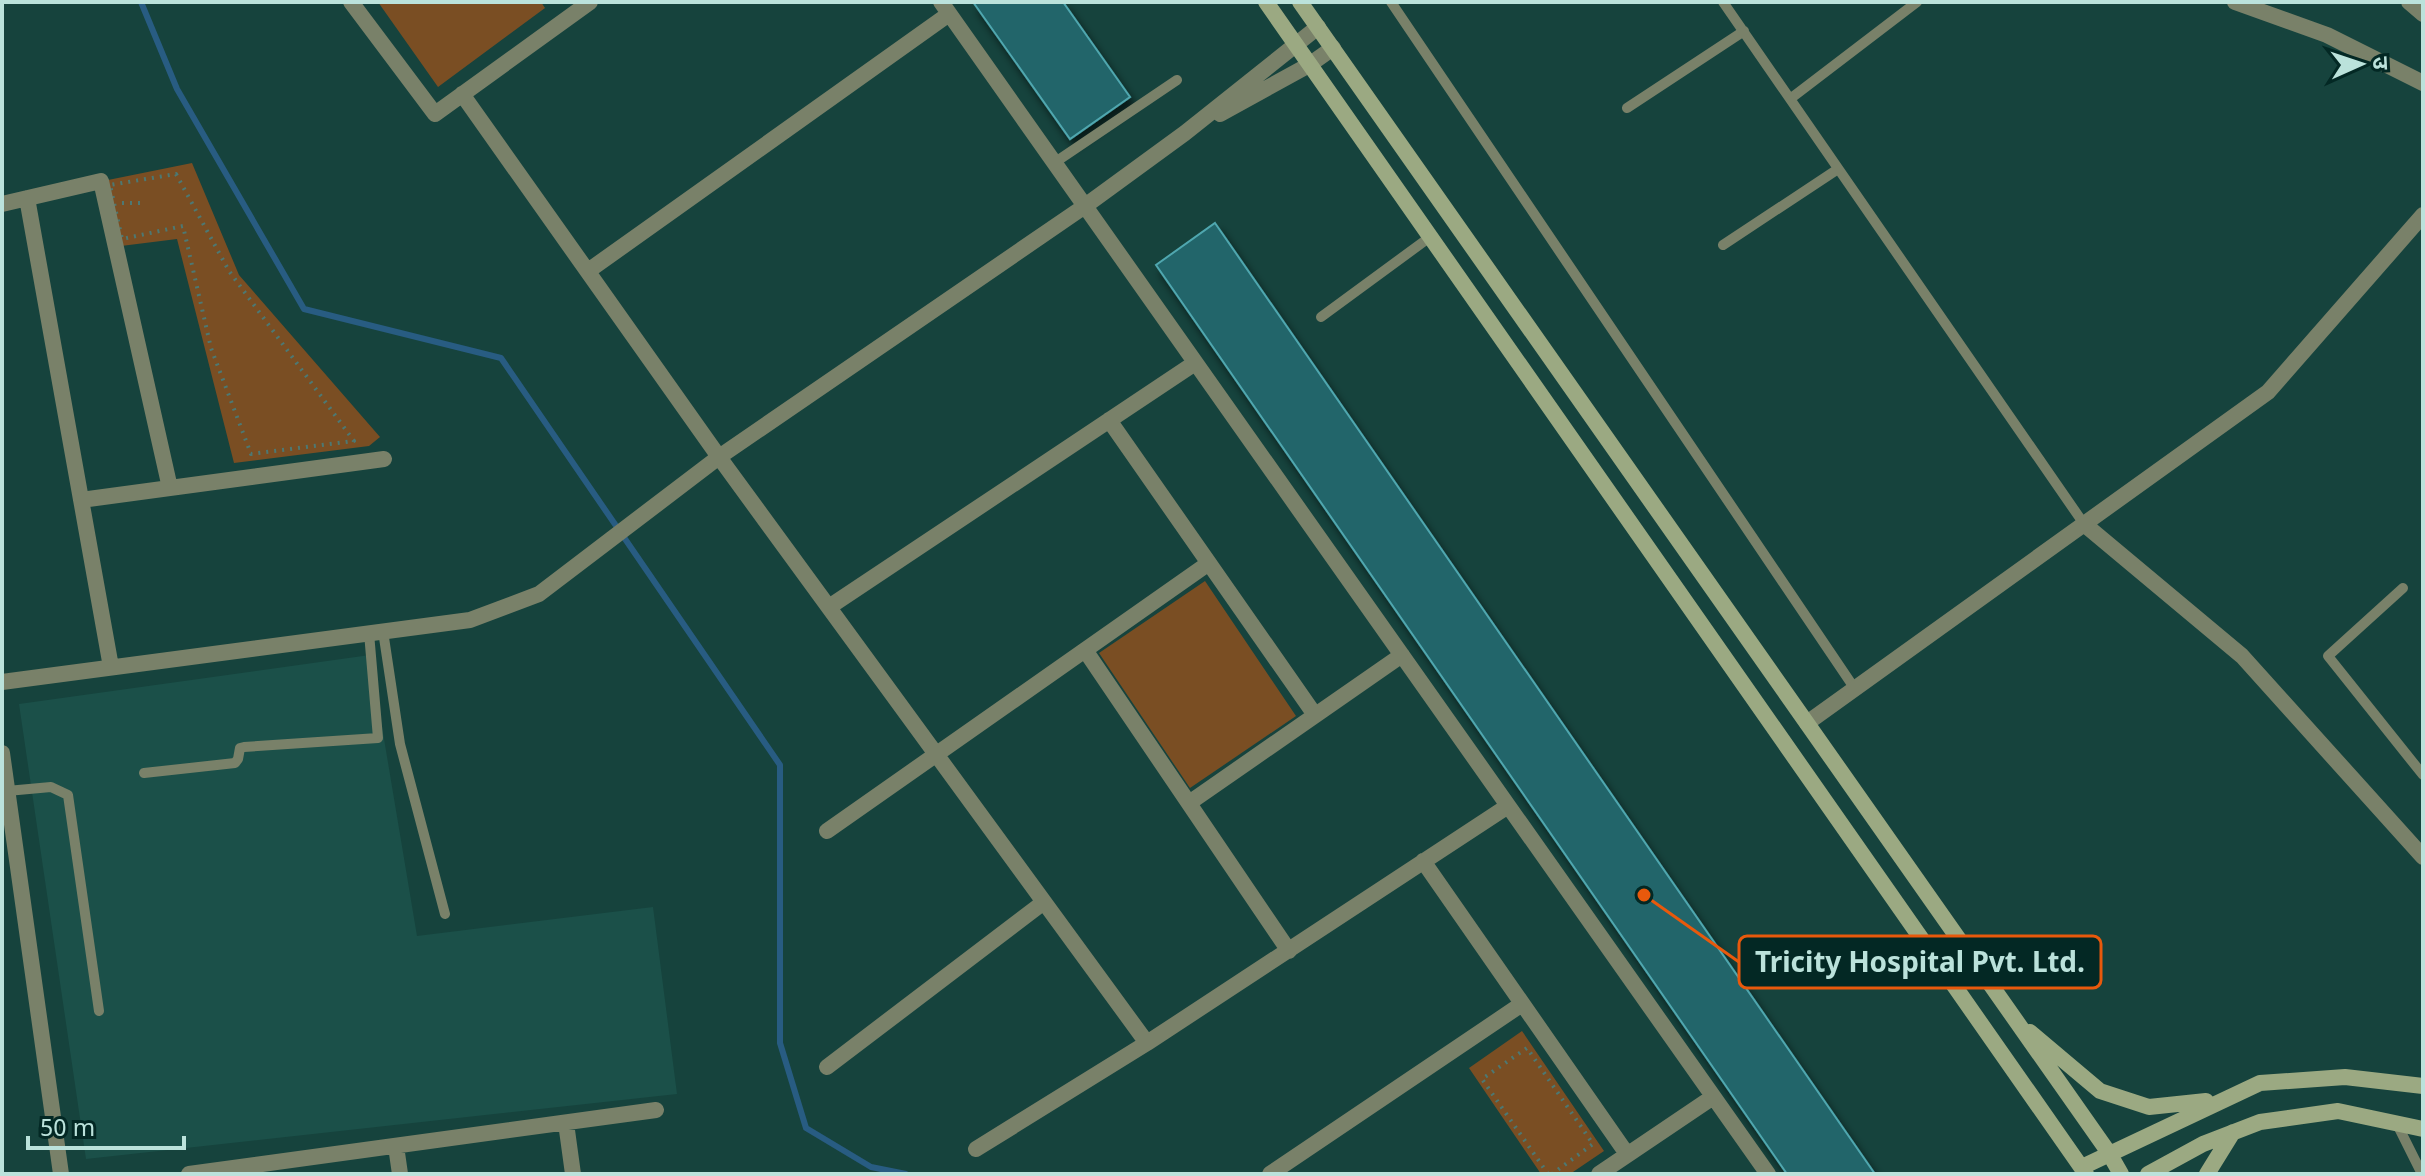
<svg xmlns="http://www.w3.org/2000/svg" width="2425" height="1176" font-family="Georgia,'Noto Sans Devanagari',serif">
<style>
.built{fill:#1b5049}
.green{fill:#7a4e23}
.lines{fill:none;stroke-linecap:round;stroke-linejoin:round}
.stream{stroke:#285c82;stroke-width:6}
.building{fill:#21656b;stroke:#50a7af;stroke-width:2;filter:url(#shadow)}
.path{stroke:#4d7872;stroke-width:4;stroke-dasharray:2 6;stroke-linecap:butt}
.lane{stroke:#798169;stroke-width:10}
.street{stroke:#798169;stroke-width:16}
.secondary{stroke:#9ba982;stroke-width:16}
.leader{fill:none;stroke:#e8590c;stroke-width:3}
.callout-dot{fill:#e8590c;stroke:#032824;stroke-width:3}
.callout{fill:#032824;stroke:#e8590c;stroke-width:3}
.callout-label{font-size:28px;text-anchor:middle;font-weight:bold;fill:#bbe2db}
</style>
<defs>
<filter id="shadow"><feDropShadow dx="5" dy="8" stdDeviation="4" flood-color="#0009"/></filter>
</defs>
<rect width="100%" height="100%" fill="#16433d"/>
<path class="built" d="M370,655L417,936L653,907L677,1094L86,1159L19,704Z"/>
<path class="green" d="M378,2H541L545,8L438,87Z
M192,163L239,275L380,437L369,446L234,463L177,239L121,246L108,180Z
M1205,581L1296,716L1190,788L1099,653Z
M1522,1031L1604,1151L1570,1174H1541L1469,1068Z"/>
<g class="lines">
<path class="stream" d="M141,2L177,89L304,309L501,358L780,765V1043L806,1128L871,1167L906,1174"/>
</g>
<path class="building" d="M973,2H1063L1130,97L1070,139Z
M1215,223L1875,1174H1787L1156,265Z"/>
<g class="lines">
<path class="path" d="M176,174L229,271L354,441L251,454L211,348L183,226L122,239L110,185Z
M122,203H144
M1548,1174L1482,1079L1527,1048L1593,1144L1552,1174"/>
<path class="lane" d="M1391,2L1855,689
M1723,2L2084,524
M1790,99L1917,2
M1627,108L1744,31
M1054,163L1177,80
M1723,245L1838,169
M1321,317L1430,237
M2403,588L2328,656L2423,775
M383,631L400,744L445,914
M144,773L235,763L238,759L240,748L244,747L378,738L369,633
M7,791L51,787L68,795L99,1011
M2396,1122L2422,1174"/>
<path class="street" d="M351,2L435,114L590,2
M941,2L1768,1174
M2235,2L2327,35L2423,83
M2409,2L2423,14
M462,94L719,457L1147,1043
M1220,114L1309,65L1333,48
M27,198L111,667
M2,204L101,181L170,488
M588,271L949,14
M1109,420L1315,715
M81,500L384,459
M2084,524L2242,656L2423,857
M829,607L1195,363
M1085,650L1289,951
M2,682L470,620L539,594L719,457L1085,206L1185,133L1318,27
M1807,723L2268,392L2423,215
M2,753L61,1174
M1189,803L1402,655
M827,831L1209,563
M1423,861L1627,1154
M827,1067L1044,902
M566,1123L573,1174
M396,1146L400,1174
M976,1149L1147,1043L1508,806
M189,1174L656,1110
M1270,1174L1522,1004
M1599,1174L1713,1097"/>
<path class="secondary" d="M1266,2L2086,1174
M1300,2L2109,1153L2121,1174
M2030,1032L2100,1091L2149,1107L2206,1101
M2082,1167L2260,1083L2345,1077L2423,1086
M2148,1174L2203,1144L2260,1122L2338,1111L2423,1129
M2207,1174L2233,1132"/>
</g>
<path class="leader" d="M1644 895L1739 962"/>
<circle class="callout-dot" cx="1644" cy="895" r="8"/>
<rect class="callout" x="1739" y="936" width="362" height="52" rx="8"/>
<g class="callout-label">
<text x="1920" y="972">Tricity Hospital Pvt. Ltd.</text>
</g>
<rect width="2425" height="1176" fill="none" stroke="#bbe2db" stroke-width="8"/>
<g transform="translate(2361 64) rotate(87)" stroke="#032824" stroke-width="6" paint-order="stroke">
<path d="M0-6L14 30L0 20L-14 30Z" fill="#bbe2db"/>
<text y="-12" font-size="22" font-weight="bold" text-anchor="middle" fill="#bbe2db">उ</text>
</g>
<path d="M28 1136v12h156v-12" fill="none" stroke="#bbe2db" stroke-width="4"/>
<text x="40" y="1136" font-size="24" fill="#bbe2db" stroke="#032824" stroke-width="6" paint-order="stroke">50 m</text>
</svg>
